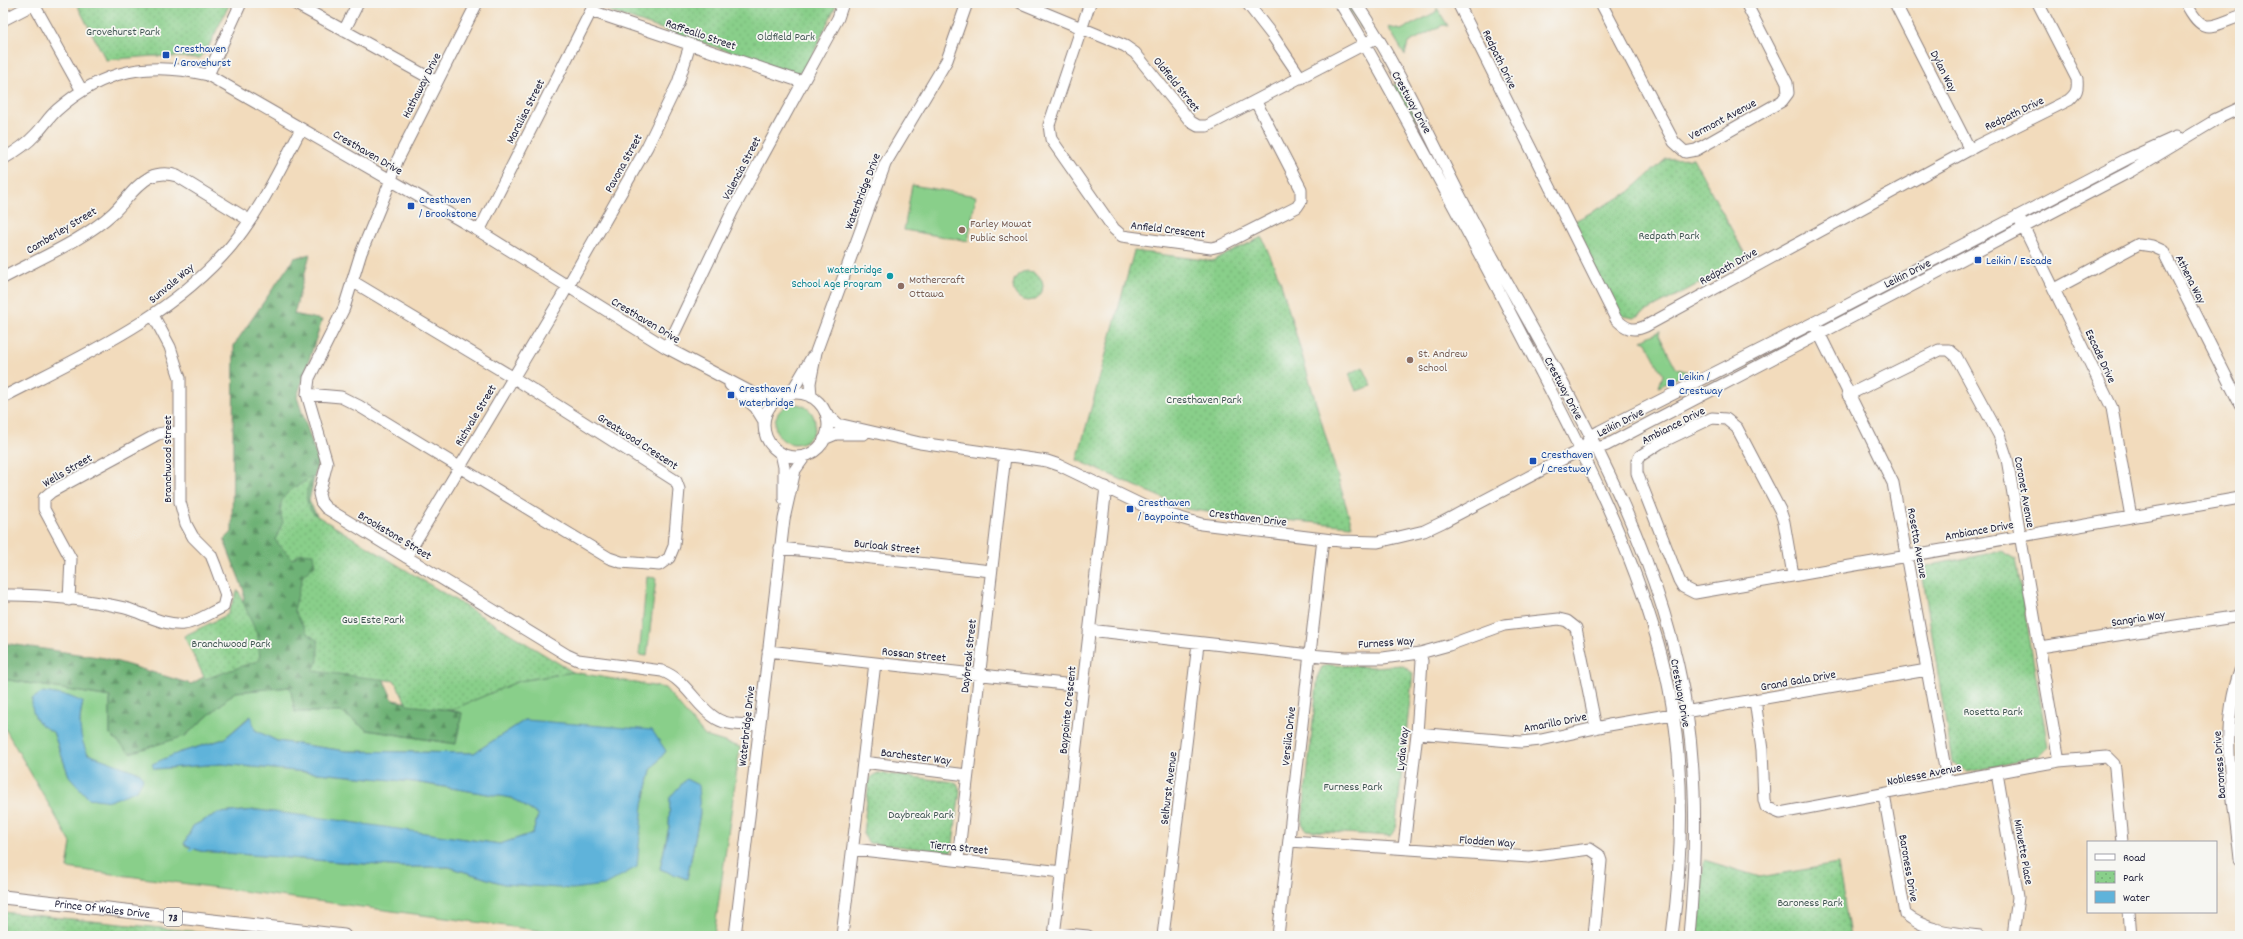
<svg xmlns="http://www.w3.org/2000/svg" width="2243" height="939" font-family="Dekko,sans-serif">
<style>
.grass{fill:#89cf8a;stroke:#567862;fill-rule:evenodd}
.forest{fill:url(#forest-firs);stroke:#486a58}
.park{fill:url(#park-dots);stroke:#567862}
.water{fill:#5fb3da;stroke:#406a8a}
.lines{fill:none;stroke-linecap:round;stroke-linejoin:round}
.stream{stroke:#5fb3da;stroke-width:3}
.minor-casing{stroke:#8a7e7c;stroke-width:13}
.major-casing{stroke:#8a7e7c;stroke-width:15}
.minor{stroke:#fff;stroke-width:11}
.major{stroke:#fff;stroke-width:13}
.transit-dot{fill:#1a4fb4;stroke:#f6f6f2;stroke-width:1.5}
.education-dot{fill:#8d6e63;stroke:#f6f6f2;stroke-width:1.5}
.culture-dot{fill:#0f9aa8;stroke:#f6f6f2;stroke-width:1.5}
.labels{text-anchor:middle;stroke-width:3.5;stroke-linejoin:round;paint-order:stroke}
.shield{fill:#f6f6f2;stroke:#626272;stroke-width:1}
.shield-label{font-size:11px;font-weight:bold;fill:#22223b}
.park-label{font-size:12px;fill:#415653;stroke:#f6f6f2}
.street-label{font-size:12px;fill:#22223b;stroke:#f6f6f2}
.transit-label{font-size:12px;fill:#164399;stroke:#f6f6f2;text-anchor:start}
.education-label{font-size:12px;fill:#785e54;stroke:#f6f6f2;text-anchor:start}
.culture-label{font-size:12px;fill:#0d838f;stroke:#f6f6f2;text-anchor:end}
</style>
<defs>
<pattern id="forest-firs" width="22" height="20" patternUnits="userSpaceOnUse"><rect width="22" height="20" fill="#6eb276"/><path d="M5 1l3.5 6h-7zM16 11l3.5 6h-7z" fill="#5a9062"/></pattern>
<pattern id="park-dots" width="8" height="8" patternUnits="userSpaceOnUse"><rect width="8" height="8" fill="#89cf8a"/><path d="M2 2h.1M6 6h.1" fill="none" stroke="#76b178" stroke-width="1.8" stroke-linecap="round"/></pattern>
</defs>
<rect width="100%" height="100%" fill="#f6f6f2"/>
<filter id="ink" filterUnits="userSpaceOnUse"><feTurbulence type="fractalNoise" baseFrequency=".025" numOctaves="2"/><feDisplacementMap in="SourceGraphic" scale="8" xChannelSelector="R" yChannelSelector="G"/><feConvolveMatrix kernelMatrix="1 2 1 2 8 2 1 2 1" color-interpolation-filters="sRGB"/></filter>
<filter id="wash" filterUnits="userSpaceOnUse"><feTurbulence type="fractalNoise" baseFrequency=".012" numOctaves="4" result="noise"/><feDisplacementMap in="SourceGraphic" scale="16" xChannelSelector="R" yChannelSelector="G"/><feGaussianBlur stdDeviation="0.9" result="paint"/><feColorMatrix in="noise" values="0 0 0 0 0 0 0 0 0 0 0 0 0 0 0 0 0 1.4 0 .05"/><feComposite in="paint" operator="in"/></filter>
<g filter="url(#wash)">
<rect width="100%" height="100%" fill="#f2dbbc"/>
<path class="grass" d="M1344,3H1352L1358,13L1362,29Z
M1437,8L1448,26L1443,25L1408,43L1405,55L1388,27L1401,30L1436,12Z
M1395,84C1403,92 1418,112 1415,123L1393,85Z
M912,185L976,196L968,241L904,230Z
M1660,331L1659,335L1676,368L1688,372L1659,387L1663,375L1646,342L1642,340Z
M775 424a20 20 0 1 1 40 0a20 20 0 1 1-40 0Z
M647,577L656,578L647,656L639,655Z
M573,672L665,688L705,736L740,747L714,936H581L67,868L71,843L3,725V679L110,697V734L185,736L235,692L291,687L295,712L342,711L367,730L455,744L462,713L451,710L519,681ZM83,702C80,715 76,744 89,754C94,758 104,760 110,762L69,776L53,732ZM250,716L255,730L277,741L346,751L474,753L525,720L666,751L651,770L643,805L504,884L449,867H404L200,851L184,845L193,826L218,813L257,810L500,844L533,833L538,815L512,798L414,782L221,764L155,769L178,753L224,739ZM670,797L700,813L687,879L660,869L669,827Z"/>
<path class="forest" d="M310,254L294,314L322,320L297,397L318,461L309,501L320,521L332,568L393,700L462,713L456,744L367,730L341,712H295L290,687L235,692L185,736L130,753L110,734V697L3,679V643L105,658L191,684L251,650L243,617L244,591L224,540L232,532L234,345L294,258Z"/>
<path class="park" d="M76,3H230L206,52L200,58L153,56L106,60Z
M607,3H837L806,69L796,74L611,12Z
M1693,158L1747,258L1634,318L1616,315L1569,224L1628,193L1666,159Z
M1262,237L1280,280L1352,526L1228,515L1187,509L1077,460L1134,251L1212,261Z
M1013 286a15 15 0 1 1 30 0a15 15 0 1 1-30 0Z
M1363,367L1372,386L1356,391L1349,374Z
M312,477C306,491 303,502 314,514L573,672L519,681L451,710L407,705L395,681L313,671L318,660V641L307,633L294,610L303,575L315,566L313,554L301,553L292,559L275,540L283,522C274,494 291,491 312,477Z
M2002,551L2016,559L2048,747L2038,757L1968,772L1952,762L1922,572L1927,566Z
M238,590L258,637L260,660L205,679L184,636L227,615Z
M1329,665L1373,667L1402,665L1413,673L1395,831L1390,836L1313,831L1306,830L1302,823L1318,675L1322,667Z
M878,773L953,782L958,785L960,791L952,851L950,852L869,843L863,834L869,782L872,776Z
M1704,860L1760,877L1838,864L1850,936H1697Z
M3,912L239,936H3Z"/>
<path class="water" d="M43,692L68,696L83,702C78,720 79,738 88,754L140,773L143,779L137,790L110,801L88,798L69,776L53,732C38,725 31,716 32,699Z
M251,716L255,730L277,741L346,751L474,753L525,720L652,730L666,751L651,770L643,805L637,867L604,885L572,889L504,884L449,867H404L200,851L184,844L193,826L218,813L257,810L323,818L500,844L533,833L538,815L512,798L414,782L221,764L154,769L152,764L178,753L224,739Z
M686,779L698,785L700,813L687,879L660,869L669,827L670,797Z"/>
<g class="lines">
<path class="stream" d="M190,850L196,846"/>
</g>
</g>
<g filter="url(#ink)">
<g class="lines">
<defs>
<path id="minor" d="M33,3L82,91
M294,3L437,82
M477,3L397,161L391,180L361,253L344,308L309,378L307,394L327,463L319,494L321,502L326,508L567,655L578,660L662,671C687,680 695,706 717,719C729,726 746,724 759,725
M1021,3L1125,46L1135,53L1191,122L1198,126H1207L1372,40
M1090,3L1049,125L1051,139L1114,229L1122,236L1211,248L1220,246L1297,207L1301,201V189L1256,102
M1247,3L1272,35L1301,78
M1340,3C1361,36 1379,70 1398,104C1433,168 1468,232 1502,297C1560,410 1623,520 1658,643C1685,737 1685,840 1672,936
M1356,3C1405,76 1439,159 1481,236C1564,387 1661,539 1687,713C1698,787 1696,862 1689,936
M1458,3L1616,319C1626,329 1633,332 1646,326L1978,145L2069,100C2077,93 2078,89 2077,79L2038,3
M1601,3L1674,142L1685,152L1696,150L1782,101L1788,93L1787,83L1746,3
M1895,3L1970,150
M2186,3C2203,36 2210,27 2240,16
M591,11L802,82
M3,20L34,4
M344,31L358,3
M208,75L241,3
M2214,120L2240,108
M3,159C15,152 26,145 35,135C43,127 49,117 57,110C103,69 150,61 208,75L479,231L667,348L762,398L772,399L782,396
M2021,222L2112,408L2131,517
M479,231L595,3
M3,278C38,259 84,240 113,213C126,201 134,186 150,177C159,173 168,173 177,176L249,220
M2055,289L2139,244L2152,246L2163,251L2240,404
M1816,327L1893,483L1945,768V783
M667,348L733,210L838,18L843,3
M730,385L756,408L764,421
M791,393L812,357
M764 425a32 32 0 1 1 64 0a32 32 0 1 1-64 0Z
M307,394L341,397L359,406L609,558L621,562L659,565L669,558L674,546L679,489L676,481L514,378L352,281
M1848,395L1939,350H1949L1956,356L1999,435L2007,459L2059,761
M3,397C84,355 171,317 231,246C260,211 280,169 301,129
M811,397L810,383L816,352L885,164L947,60L967,3
M825,412L838,424L920,443L1047,461L1059,465L1150,509L1201,524L1340,541L1378,542L1424,531L1443,522L1582,449L1598,448L1607,445L2131,171L2219,118
M824,439L836,434H864
M1587,443L1591,436L1600,431L1813,323L2127,159L2176,137
M781,453L784,467V499
M780,548L991,571
M406,557L561,298L647,147L678,83L690,45
M1793,575L1784,522L1780,510L1737,428L1726,419L1712,418L1660,443L1640,456L1637,461V473L1679,580L1683,587L1695,593L2240,498
M3,595C39,594 90,600 125,608C144,613 163,626 184,624C196,623 211,612 223,607L226,595L215,565L211,555L193,537L186,524L180,502V378L170,347L153,315
M69,600L71,559L44,509V498L51,492L158,434L168,432L180,433
M1089,630L1310,655L1346,658H1383L1420,653L1449,645L1504,625L1559,619L1567,621L1576,628L1596,728
M2040,647L2240,616
M768,651L1082,686
M2240,671C2218,732 2234,796 2240,859
M1755,700L1762,750L1764,800L1766,807L1780,813L2059,761L2107,757L2114,764L2115,769L2122,842
M1417,733L1521,742L1541,740L1609,725L1927,670
M863,762L967,775
M1997,773L2018,897L2013,936
M1884,795L1905,914C1926,931 1953,933 1980,936
M1290,841L1529,857L1590,849L1599,855L1601,861L1594,936
M1404,847L1417,733L1422,661L1420,653
M853,849L1062,872
M958,859L1005,456
M2129,912L2131,936
M1055,933L1088,936
M735,936L784,519L795,470L805,456
M842,936L875,663
M1054,936L1106,487
M1163,936L1198,644
M1278,936L1323,539"/>
<g id="major">
<path id="s1" d="M3,897L344,936"/>
</g>
</defs>
<use href="#minor" class="minor-casing"/>
<use href="#major" class="major-casing"/>
<use href="#minor" class="minor"/>
<use href="#major" class="major"/>
</g>
</g>
<g class="transit-dot">
<rect x="162" y="51" width="8" height="8" rx="2"/>
<rect x="407" y="202" width="8" height="8" rx="2"/>
<rect x="1974" y="256" width="8" height="8" rx="2"/>
<rect x="1667" y="379" width="8" height="8" rx="2"/>
<rect x="727" y="391" width="8" height="8" rx="2"/>
<rect x="1529" y="457" width="8" height="8" rx="2"/>
<rect x="1126" y="505" width="8" height="8" rx="2"/>
</g>
<g class="education-dot">
<circle cx="962" cy="230" r="4"/>
<circle cx="901" cy="286" r="4"/>
<circle cx="1410" cy="360" r="4"/>
</g>
<circle class="culture-dot" cx="890" cy="276" r="4"/>
<g class="labels">
<rect class="shield" x="164" y="908" width="18" height="18" rx="3"/>
<g class="shield-label">
<text x="173" y="921">73</text>
</g>
<g class="park-label">
<text x="123" y="35">Grovehurst Park</text>
<text x="786" y="40">Oldfield Park</text>
<text x="1669" y="239">Redpath Park</text>
<text x="1204" y="403">Cresthaven Park</text>
<text x="373" y="623">Gus Este Park</text>
<text x="231" y="647">Branchwood Park</text>
<text x="1993" y="715">Rosetta Park</text>
<text x="1353" y="790">Furness Park</text>
<text x="921" y="818">Daybreak Park</text>
<text x="1810" y="906">Baroness Park</text>
</g>
<g class="street-label">
<text transform="translate(701 34) rotate(19)" y="4">Raffeallo Street</text>
<text transform="translate(1500 59) rotate(64)" y="4">Redpath Drive</text>
<text transform="translate(1944 71) rotate(63)" y="4">Dylan Way</text>
<text transform="translate(1177 84) rotate(51)" y="4">Oldfield Street</text>
<text transform="translate(421 85) rotate(-63)" y="4">Hathaway Drive</text>
<text transform="translate(1412 102) rotate(61)" y="4">Crestway Drive</text>
<text transform="translate(525 111) rotate(-63)" y="4">Maralisa Street</text>
<text transform="translate(2014 113) rotate(-26)" y="4">Redpath Drive</text>
<text transform="translate(1722 119) rotate(-28)" y="4">Vermont Avenue</text>
<text transform="translate(368 152) rotate(30)" y="4">Cresthaven Drive</text>
<text transform="translate(623 163) rotate(-61)" y="4">Pavona Street</text>
<text transform="translate(741 168) rotate(-62)" y="4">Valencia Street</text>
<text transform="translate(862 191) rotate(-69)" y="4">Waterbridge Drive</text>
<text transform="translate(1168 229) rotate(7)" y="4">Anfield Crescent</text>
<text transform="translate(61 230) rotate(-31)" y="4">Camberley Street</text>
<text transform="translate(1728 266) rotate(-29)" y="4">Redpath Drive</text>
<text transform="translate(1907 273) rotate(-27)" y="4">Leikin Drive</text>
<text transform="translate(2191 279) rotate(63)" y="4">Athena Way</text>
<text transform="translate(171 283) rotate(-40)" y="4">Sunvale Way</text>
<text transform="translate(646 320) rotate(31)" y="4">Cresthaven Drive</text>
<text transform="translate(2101 356) rotate(65)" y="4">Escade Drive</text>
<text transform="translate(1564 388) rotate(62)" y="4">Crestway Drive</text>
<text transform="translate(475 415) rotate(-59)" y="4">Richvale Street</text>
<text transform="translate(1620 422) rotate(-27)" y="4">Leikin Drive</text>
<text transform="translate(1673 425) rotate(-27)" y="4">Ambiance Drive</text>
<text transform="translate(638 441) rotate(33)" y="4">Greatwood Crescent</text>
<text transform="translate(167 459) rotate(-90)" y="4">Branchwood Street</text>
<text transform="translate(67 470) rotate(-30)" y="4">Wells Street</text>
<text transform="translate(2025 492) rotate(80)" y="4">Coronet Avenue</text>
<text transform="translate(1248 517) rotate(7)" y="4">Cresthaven Drive</text>
<text transform="translate(1979 530) rotate(-10)" y="4">Ambiance Drive</text>
<text transform="translate(395 535) rotate(31)" y="4">Brookstone Street</text>
<text transform="translate(1918 543) rotate(80)" y="4">Rosetta Avenue</text>
<text transform="translate(887 546) rotate(6)" y="4">Burloak Street</text>
<text transform="translate(2138 618) rotate(-9)" y="4">Sangria Way</text>
<text transform="translate(1386 642) rotate(-4)" y="4">Furness Way</text>
<text transform="translate(914 654) rotate(6)" y="4">Rossan Street</text>
<text transform="translate(968 656) rotate(-84)" y="4">Daybreak Street</text>
<text transform="translate(1798 680) rotate(-10)" y="4">Grand Gala Drive</text>
<text transform="translate(1681 693) rotate(80)" y="4">Crestway Drive</text>
<text transform="translate(1067 710) rotate(-84)" y="4">Baypointe Crescent</text>
<text transform="translate(1555 722) rotate(-11)" y="4">Amarillo Drive</text>
<text transform="translate(746 726) rotate(-84)" y="4">Waterbridge Drive</text>
<text transform="translate(1288 736) rotate(-84)" y="4">Versilia Drive</text>
<text transform="translate(1402 749) rotate(-84)" y="4">Lydia Way</text>
<text transform="translate(916 756) rotate(7)" y="4">Barchester Way</text>
<text transform="translate(2219 765) rotate(-94)" y="4">Baroness Drive</text>
<text transform="translate(1924 774) rotate(-11)" y="4">Noblesse Avenue</text>
<text transform="translate(1168 788) rotate(-83)" y="4">Selhurst Avenue</text>
<text transform="translate(1487 841) rotate(4)" y="4">Flodden Way</text>
<text transform="translate(959 847) rotate(6)" y="4">Tierra Street</text>
<text transform="translate(2024 852) rotate(80)" y="4">Minuette Place</text>
<text transform="translate(1909 868) rotate(80)" y="4">Baroness Drive</text>
<text dy="4" stroke="none"><textPath href="#s1" startOffset="100">Prince Of Wales Drive</textPath></text>
</g>
<g class="transit-label">
<text x="174" y="52">Cresthaven<tspan x="174" dy="14">/ Grovehurst</tspan></text>
<text x="419" y="203">Cresthaven<tspan x="419" dy="14">/ Brookstone</tspan></text>
<text x="1986" y="264">Leikin / Escade</text>
<text x="1679" y="380">Leikin /<tspan x="1679" dy="14">Crestway</tspan></text>
<text x="739" y="392">Cresthaven /<tspan x="739" dy="14">Waterbridge</tspan></text>
<text x="1541" y="458">Cresthaven<tspan x="1541" dy="14">/ Crestway</tspan></text>
<text x="1138" y="506">Cresthaven<tspan x="1138" dy="14">/ Baypointe</tspan></text>
</g>
<g class="education-label">
<text x="970" y="227">Farley Mowat<tspan x="970" dy="14">Public School</tspan></text>
<text x="909" y="283">Mothercraft<tspan x="909" dy="14">Ottawa</tspan></text>
<text x="1418" y="357">St. Andrew<tspan x="1418" dy="14">School</tspan></text>
</g>
<g class="culture-label">
<text x="882" y="273">Waterbridge<tspan x="882" dy="14">School Age Program</tspan></text>
</g>
</g>
<rect width="2243" height="939" fill="none" stroke="#f6f6f2" stroke-width="16"/>
<rect x="2087" y="841" width="130" height="72" fill="#f6f6f2" stroke="#a1a1a9"/>
<rect x="2095" y="854" width="20" height="6" fill="#ffffff" stroke="#a1a1a9"/>
<text x="2123" y="861" font-size="12" fill="#22223b">Road</text>
<rect x="2095" y="871" width="20" height="12" fill="url(#park-dots)" stroke="#a1a1a9"/>
<text x="2123" y="881" font-size="12" fill="#22223b">Park</text>
<rect x="2095" y="891" width="20" height="12" fill="#5fb3da" stroke="#a1a1a9"/>
<text x="2123" y="901" font-size="12" fill="#22223b">Water</text>
</svg>
